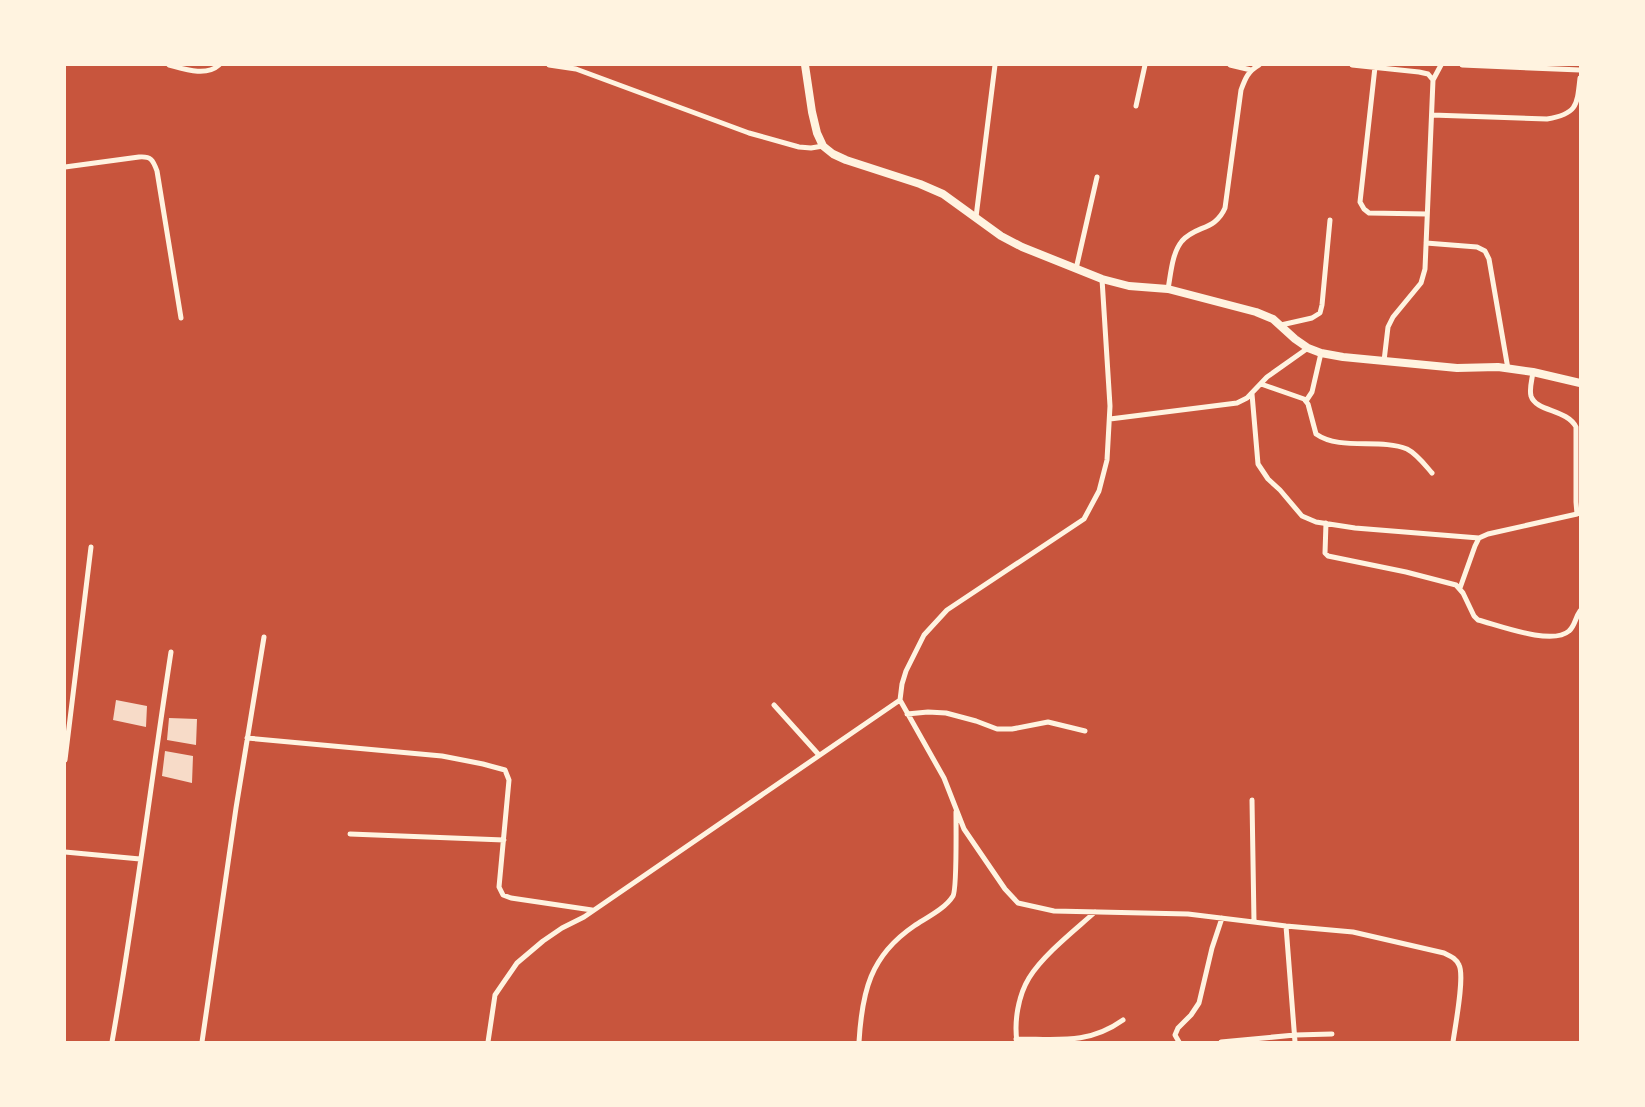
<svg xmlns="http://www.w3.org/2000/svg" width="1645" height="1107" font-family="'Space Grotesk',sans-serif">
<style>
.building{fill:#f7dbc8}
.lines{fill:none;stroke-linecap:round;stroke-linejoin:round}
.minor{stroke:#fff3e0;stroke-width:5}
.tertiary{stroke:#fff3e0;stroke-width:8}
</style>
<rect width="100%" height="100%" fill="#c8553d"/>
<path class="building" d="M116,700L147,706L146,727L113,720Z
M169,718L197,719L196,745L167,740Z
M165,751L193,756L192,783L162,776Z"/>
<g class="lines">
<path class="minor" d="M169,65C184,69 206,77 219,65
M549,65L576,69L749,133L799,147L811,148L823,146
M1230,65L1251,70
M1352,65L1419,72L1428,74L1433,80L1425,269L1421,283L1393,317L1388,327L1384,361
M1462,65L1580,70
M1375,67L1360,202L1364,209L1369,213L1427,214
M1433,80L1441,65
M1136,106L1145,65
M1432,115L1547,119C1577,114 1577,106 1580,78
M65,167L139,157C151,156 153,160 157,171L181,318
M976,217L995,65
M1426,243L1477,247L1485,251L1489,259L1508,369
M1076,269L1097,177
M1102,279L1110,406L1107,460L1099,491L1084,519L947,610L924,635L906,671L902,684L900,700L944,778L964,829L1005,889L1018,903L1054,911L1188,914L1286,926L1353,932L1444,953C1450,956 1456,958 1459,965C1465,976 1455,1027 1453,1042
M1168,289C1171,273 1172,253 1182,241C1196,225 1215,231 1225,208L1241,90C1245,79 1248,71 1259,65
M1281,325L1312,318L1320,313L1322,305L1330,220
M1533,372C1532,380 1529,389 1531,396C1536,412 1567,409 1576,427V502L1577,514L1580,513
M1261,384L1304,399L1308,404L1316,434C1340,451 1380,438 1407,449C1417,454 1425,465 1432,473
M1252,394L1258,464L1268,479L1280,490L1302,516L1316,522L1355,528L1479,538
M1306,401L1312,392L1321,353
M1110,419L1237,403L1247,398L1267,377L1308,348
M1326,523L1325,553L1328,556L1406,572L1456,585L1463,593L1474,616L1478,620C1498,625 1552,646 1569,631C1575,626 1575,618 1580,611
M1460,588L1475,546L1479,538L1488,534L1577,514
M774,705L819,755
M907,714L928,712L946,713L976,721L997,729H1012L1048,722L1085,731
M247,738L442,756L483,764L505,770L509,780L499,887L503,895L511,898L592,910
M65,760L91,547
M1252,800L1254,922
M350,834L504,840
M65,852L140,859
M1286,926L1295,1042
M1016,1039C1057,1039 1088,1045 1123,1020
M112,1042C135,913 151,782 171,652
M202,1042L236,808L264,637
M488,1042L495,995L517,963L543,941L562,928L584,917L900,700
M859,1042C862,992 870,956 914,926C926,918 945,909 953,896C957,889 956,825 956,812
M1017,1042C1014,1022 1018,996 1029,978C1043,955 1075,930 1095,912
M1179,1042L1175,1035L1178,1028L1191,1015L1199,1003L1212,948L1222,918
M1221,1042L1295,1035L1332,1034"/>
<path class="tertiary" d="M805,65L812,112L817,133L823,146L833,154L846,160L920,184L943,194L1001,236L1022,247L1102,279L1129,286L1168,289L1256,312L1273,319L1295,339L1308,348L1321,353L1343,357L1457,368L1498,367L1533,372L1580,383"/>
</g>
<rect width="1645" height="1107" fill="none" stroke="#fff3e0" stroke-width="132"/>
</svg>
